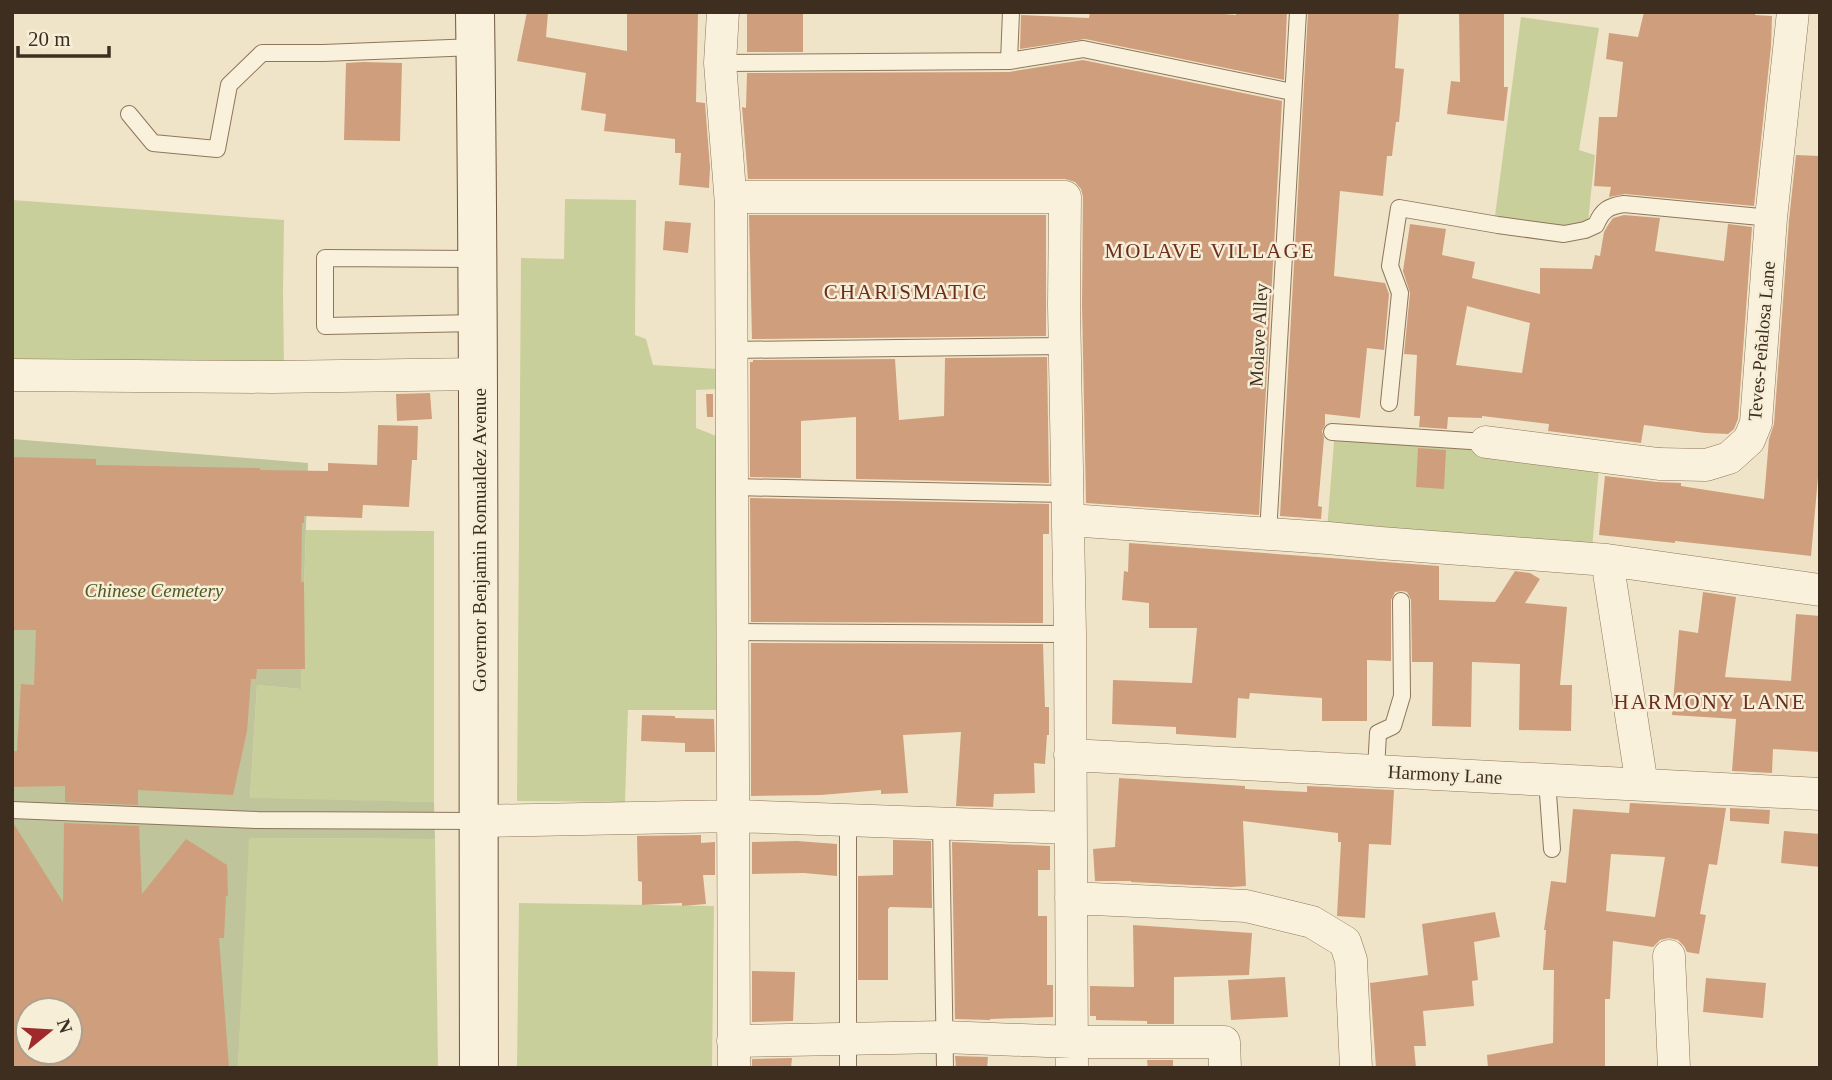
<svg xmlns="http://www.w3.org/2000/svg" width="1832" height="1080" font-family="'Times New Roman',serif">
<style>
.green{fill:#c9cf9b}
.cemetery{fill:#bfc49a;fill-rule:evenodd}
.building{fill:#cf9f7d;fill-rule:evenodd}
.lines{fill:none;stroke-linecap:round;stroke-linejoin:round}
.service-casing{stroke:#8d765c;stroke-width:18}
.minor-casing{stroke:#8d765c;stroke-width:33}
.secondary-casing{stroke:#6f573f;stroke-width:40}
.service{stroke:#faf1dc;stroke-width:16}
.minor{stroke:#faf1dc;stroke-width:32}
.secondary{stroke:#faf1dc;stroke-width:38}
.labels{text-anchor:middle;stroke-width:5;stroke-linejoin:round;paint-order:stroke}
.street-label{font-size:19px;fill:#3d2e20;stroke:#f7eed8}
.park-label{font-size:19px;font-style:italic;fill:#4d5a26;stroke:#f7eed8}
.neighbourhood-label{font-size:21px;letter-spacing:2px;fill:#6b2e1e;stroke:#f7eed8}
</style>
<rect width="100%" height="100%" fill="#f0e4c8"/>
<path class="green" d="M1521,17L1599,28L1579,150L1595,155L1588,222L1563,228L1495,216Z
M565,199L636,200L635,335L646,339L653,365L718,369V389L696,390V428L719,437L717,710H628L625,802L517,801L521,258L564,259Z
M12,200L284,220L283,292L284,367L12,359Z
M1335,429L1599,467L1592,550L1327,530Z
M306,530L434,531V802L250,799L257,685L301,689Z
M248,838L435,839L438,1068H238Z
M519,903L714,906L712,1068H517Z"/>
<path class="cemetery" d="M12,439L308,463L301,689L257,685L250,798L434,802L435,839L249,838L238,1068H12ZM28,1010H70V1052H28Z"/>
<path class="building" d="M527,12H548L546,37L627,51V12L698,14L696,102L705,103L710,167L709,188L679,185L681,153H675V139L604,131L606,114L581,110L586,73L517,61Z
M747,12H803V52H747Z
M1090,12H1200L1236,15V12H1287L1284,80L1085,39L1020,49L1021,15L1089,18Z
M1308,12H1399L1395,68L1404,69L1399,122H1396L1392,156H1387L1383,196L1340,191L1334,276L1385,283L1389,294L1384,350L1367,348L1360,418L1325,414V425L1322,431L1324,438L1318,506L1322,507L1321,519L1280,516Z
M1459,12H1504V87H1508L1504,121L1447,114L1451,81L1460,82Z
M1644,12H1756L1755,15L1772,16L1771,46L1754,206L1625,194L1609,197L1611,187L1594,186L1599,117H1617L1623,62L1606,59L1609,33L1638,37Z
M1083,60L1282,101L1259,515L1086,503L1082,305L1083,197L1081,189L1075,182L1065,179H748L742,107L746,108L747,73L1009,72Z
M364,62L402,63L400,141L344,140L346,63Z
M1796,155L1820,156V455L1811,556L1675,541V543L1599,535L1605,476L1657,482L1681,483V486L1764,499L1769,439L1774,424L1789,220Z
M1046,215V336L752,339L749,215Z
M1624,215L1660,218L1655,251L1724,261L1728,224L1752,227L1738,419L1734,429L1728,434L1705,433L1644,425L1641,443L1548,431L1549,424L1482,416V418L1448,417L1447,429L1419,427L1420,416H1414L1417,355L1404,354L1410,293L1403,271L1410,224L1446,229L1442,255L1475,262L1472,278L1540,294V268L1592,269L1595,255L1600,256L1604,232L1608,225L1613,218ZM1467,306L1530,323L1522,373L1456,365Z
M665,221L691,223L688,253L663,250Z
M1047,357L1049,483L856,479V417L801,421V478L750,477V362H753V360L895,359L899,420L944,416L945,358Z
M430,393L432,419L397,421L396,394Z
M706,394H713V417H707Z
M378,425L418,426L417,460H412L409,507L363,505L362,518L304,516V523H302L301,582H304L305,669H257L256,679H251L247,731L233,795L138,790V805L65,802V786L12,787V751H17L21,684L34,685L36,630H14L12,457L96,459V465L260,468V470L328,471V463L377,465Z
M1418,448L1446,450L1444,489L1416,487Z
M750,498L1049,504V534H1043V623L751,622Z
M1129,543L1439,566V600L1495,602L1515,571L1530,573L1540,579L1525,603L1567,607L1560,685H1572L1571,731L1519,730L1520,664L1472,662L1471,727L1432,726L1433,662H1412L1411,600L1407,592L1402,591L1395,592L1391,600V661L1367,660V721H1322V698L1250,693L1249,699L1238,698L1236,738L1176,734V727L1112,724L1113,680L1192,683L1197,628H1149V603L1122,600L1124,571L1128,572Z
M1703,592L1736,597L1725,677L1791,681L1796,614L1820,616V752L1773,749L1772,773L1732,771L1736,719L1672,715L1679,630L1698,633Z
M751,643L1043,644L1045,707H1049V735H1047L1045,764L1034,763L1035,793L994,794L993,807L956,806L961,732L903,735L908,793L881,794V790L821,795L751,796Z
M642,715L675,716V718L714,719L715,752H685V743L641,741Z
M1119,778L1245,786V789L1307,792V786L1394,790L1391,845L1369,844L1365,918L1337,916L1341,842H1338V833L1243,821L1246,886L1231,887L1131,882V881H1095L1093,849L1115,847Z
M1630,803L1726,808L1717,865L1709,864L1700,914L1706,915L1699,954L1687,952L1684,946L1678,940L1669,938L1660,940L1653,947L1613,941L1610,999H1605V1068H1488L1487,1055L1553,1043L1554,970H1543L1546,930H1544L1551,881L1566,883L1573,809L1629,813ZM1611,854L1665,857L1655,917L1606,911Z
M1730,808L1770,810L1769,824L1730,821Z
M12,821L63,902L64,823L139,826L142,894L186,839L227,865L228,896H226L224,938H219L229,1068H12ZM28,1010H70V1052H28Z
M1784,831L1820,834V867L1781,863Z
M701,835V843L715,842V875H703L706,904L682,906V903L642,905V882L638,881L637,836Z
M893,840L931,841L932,908L890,907L888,909V980H858V876L893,875Z
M797,841L837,844V876L804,873L752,874V842Z
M952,842L1050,846V870H1038V916H1047V985H1053V1017L990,1019V1020L955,1019Z
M1495,912L1500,937L1474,942L1478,980L1472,981L1474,1006L1423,1011L1426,1046H1414L1416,1068H1376L1370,983L1428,975L1422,924Z
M1133,925L1252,933L1249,975L1174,977V1024H1147V1021L1096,1020V1016H1090V986L1134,987Z
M752,971L795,972L793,1021L752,1022Z
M1285,977L1288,1017L1231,1020L1228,980Z
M1706,978L1766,983L1763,1018L1703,1012Z
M955,1056L988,1057L987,1068H956Z
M792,1058L791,1068H752V1059Z
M1147,1060H1173V1068H1148Z"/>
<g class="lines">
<defs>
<path id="service" d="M1009,61L1011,12
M720,63L1009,61L1083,49L1292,92
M129,114L153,143L217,149L229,85L262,53H323L475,47
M476,259L325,258V326L477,323
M731,350L1066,346
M1389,403L1400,293L1390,266L1399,208L1498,225L1564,234L1585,230L1596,225C1602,210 1609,206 1624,204L1771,218
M1332,432L1486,442
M733,487L1068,494
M1268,534L1298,12
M733,632L1070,634
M1376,770L1378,733L1393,726L1402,696L1401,601
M1547,780L1552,849
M12,810L257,820L478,821
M848,820V1068
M941,823L945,1068"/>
<path id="minor" d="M723,12L720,63L731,205L734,1068
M731,197H1065L1064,305L1070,634L1072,1068
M12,375L272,377L479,374
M1486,442L1659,464L1706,465L1729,458L1749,440L1756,423L1771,218L1793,12
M1069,520L1328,538L1380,543L1607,560L1820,590
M1607,560L1642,785
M1070,755L1820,794
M478,821L734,816L1070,828
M1071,898L1246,906L1312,922L1345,942L1351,960L1356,1068
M1669,956L1674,1068
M733,1041L944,1037L1072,1042H1224L1225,1068"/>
<path id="secondary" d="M475,12C480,364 478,716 479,1068"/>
</defs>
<use href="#service" class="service-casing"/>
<use href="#minor" class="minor-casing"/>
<use href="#secondary" class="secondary-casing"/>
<use href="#service" class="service"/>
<use href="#minor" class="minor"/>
<use href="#secondary" class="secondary"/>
</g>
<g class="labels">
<g class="street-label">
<text transform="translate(1258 335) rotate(-87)" y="7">Molave Alley</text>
<text transform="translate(1761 341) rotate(-85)" y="7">Teves-Peñalosa Lane</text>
<text transform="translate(479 540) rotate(-90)" y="7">Governor Benjamin Romualdez Avenue</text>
<text transform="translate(1445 774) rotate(3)" y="7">Harmony Lane</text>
</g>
<g class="park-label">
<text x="154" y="597">Chinese Cemetery</text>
</g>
<g class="neighbourhood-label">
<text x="1210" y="258">MOLAVE VILLAGE</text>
<text x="906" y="299">CHARISMATIC</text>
<text x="1710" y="709">HARMONY LANE</text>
</g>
</g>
<rect width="1832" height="1080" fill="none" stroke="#3d2e20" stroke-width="28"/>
<g transform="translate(49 1031) rotate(72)"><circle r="33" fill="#f7eed8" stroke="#ada18e" stroke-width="2"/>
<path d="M0-5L12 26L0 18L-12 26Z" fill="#9e2a2b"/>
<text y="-10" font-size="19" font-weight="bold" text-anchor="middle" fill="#3d2e20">N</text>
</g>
<path d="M18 46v10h91v-10" fill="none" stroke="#3d2e20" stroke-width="3.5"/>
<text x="28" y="46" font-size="21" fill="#3d2e20" stroke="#f7eed8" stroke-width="5" paint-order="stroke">20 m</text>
</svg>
